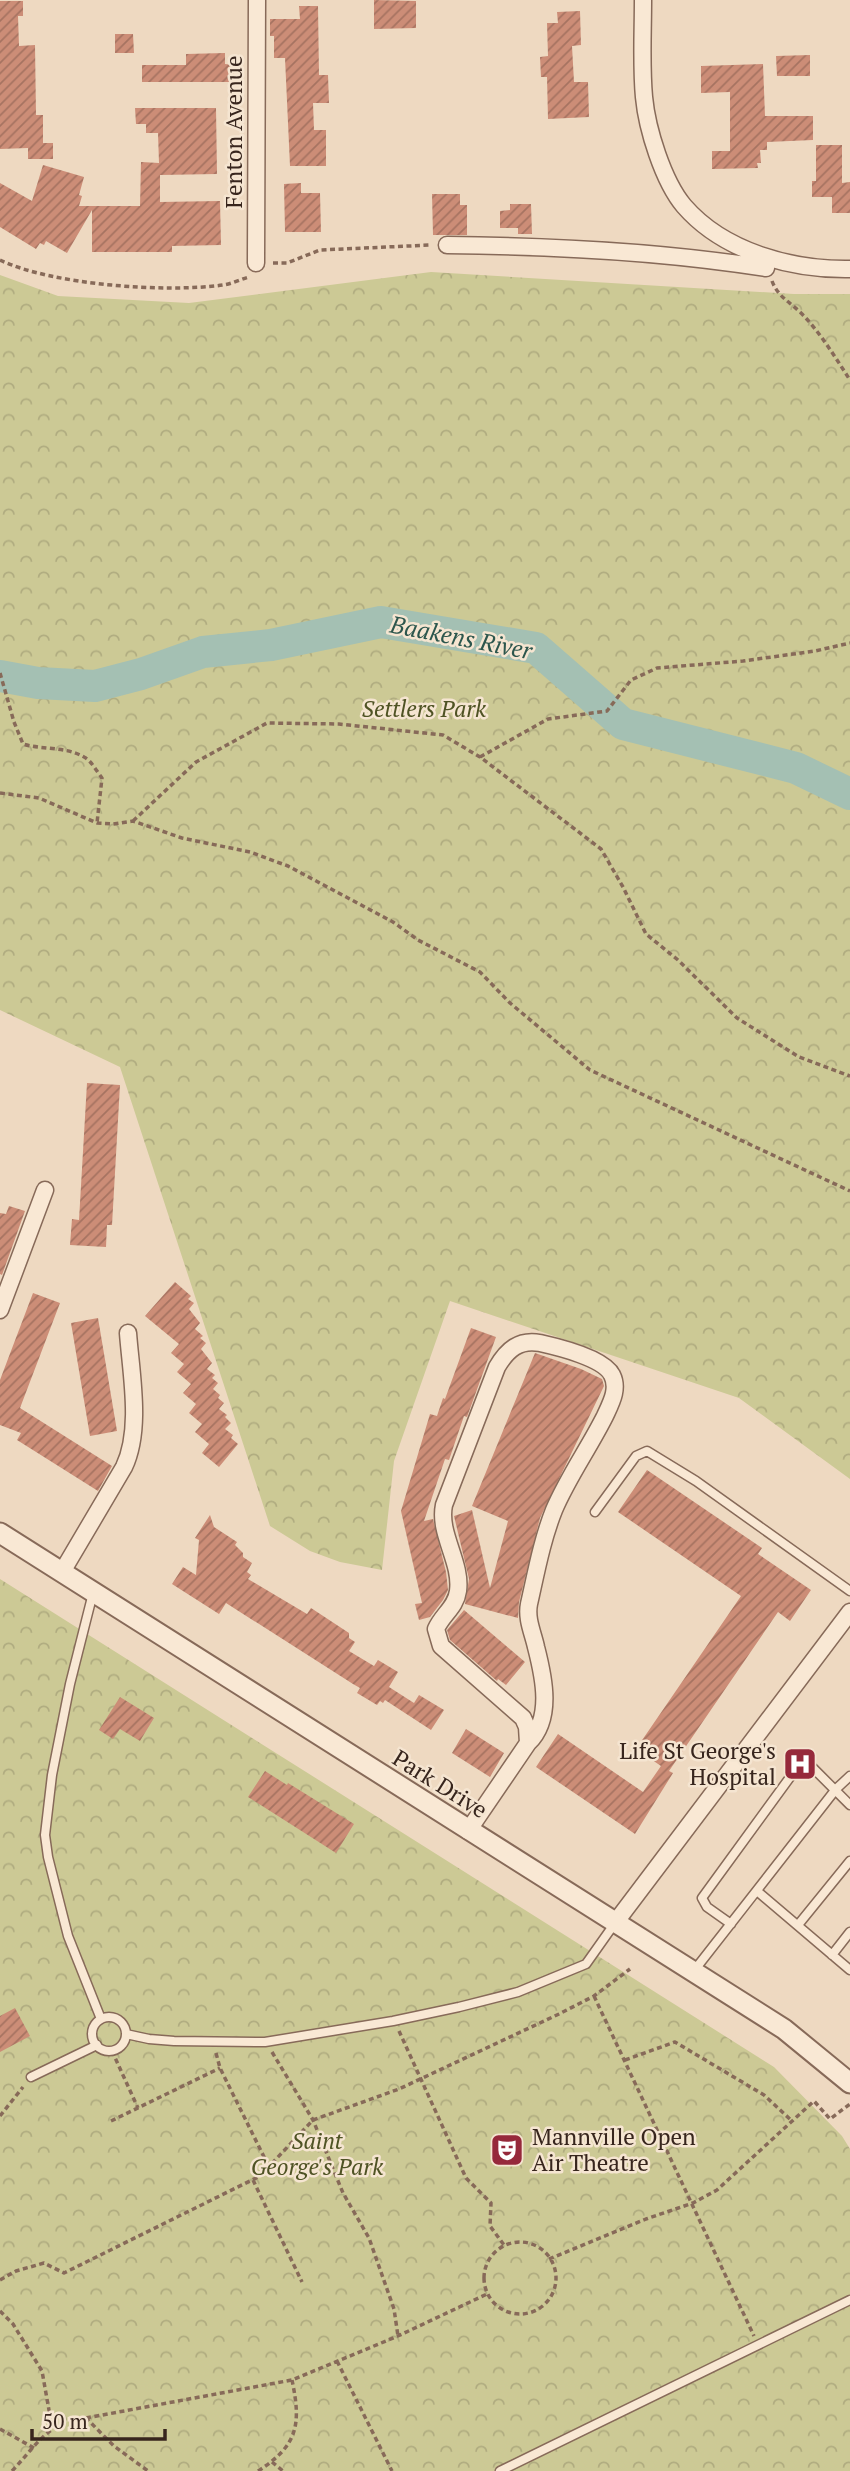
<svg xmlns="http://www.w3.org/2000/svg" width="850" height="2471" font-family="'PT Serif',serif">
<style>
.park{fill:url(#park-crowns)}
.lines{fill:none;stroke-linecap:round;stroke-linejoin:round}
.river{stroke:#a4c0b3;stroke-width:32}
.building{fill:url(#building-hatch)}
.service-casing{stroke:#876a59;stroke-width:11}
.minor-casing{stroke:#876a59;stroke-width:19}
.tertiary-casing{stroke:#876a59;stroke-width:23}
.path{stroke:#876a59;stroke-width:3.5;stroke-dasharray:5 3.5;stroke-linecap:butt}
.service{stroke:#f9e8d4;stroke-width:8}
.minor{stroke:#f9e8d4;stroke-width:16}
.tertiary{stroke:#f9e8d4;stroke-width:19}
.labels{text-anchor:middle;stroke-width:5;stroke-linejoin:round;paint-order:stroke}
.street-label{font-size:23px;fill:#37251d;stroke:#f5e5d1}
.park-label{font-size:23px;font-style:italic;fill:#4f5324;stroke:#f5e5d1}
.poi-label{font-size:23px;fill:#37251d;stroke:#f5e5d1;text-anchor:end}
.water-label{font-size:24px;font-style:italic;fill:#2c564d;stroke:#f5e5d1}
</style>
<defs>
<pattern id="park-crowns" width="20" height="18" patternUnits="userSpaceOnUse" patternTransform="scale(1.75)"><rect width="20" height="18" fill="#ccc995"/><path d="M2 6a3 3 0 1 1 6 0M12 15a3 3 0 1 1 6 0" fill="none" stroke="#b0ac80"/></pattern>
<pattern id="building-hatch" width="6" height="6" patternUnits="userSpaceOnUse" patternTransform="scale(1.75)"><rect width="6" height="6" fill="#cc8d77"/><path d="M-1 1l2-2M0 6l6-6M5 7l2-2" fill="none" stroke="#a67361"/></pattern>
</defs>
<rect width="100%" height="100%" fill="#eed9c1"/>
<path class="park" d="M431,272L794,294H850V1479L739,1398L450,1301L394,1461L382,1570L340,1562L310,1551L270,1526L120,1067L0,1010V275L58,296L189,303Z
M0,1579L774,2067L842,2136L850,2149V2471H0Z"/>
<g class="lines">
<path class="river" d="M0,676L38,683L95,686L141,674L203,652L271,645L381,622L536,648L623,724L796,768L850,794"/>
</g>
<path class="building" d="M374,0L416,1V28L374,29Z
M0,1H23V16H18L19,46L35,45L36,115H43V143H53V159H28V148L0,149Z
M299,6H318L319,75H328L329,103H313L314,130H326V166H290L285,58H274V36H270V19H300Z
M580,11L581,45L572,46L574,82H588L589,117L548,119L547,77H541L540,57L548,56L547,23H558L557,12Z
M115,34H133L134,53H115Z
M225,53V64L234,65V82H142V65H186V54Z
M810,55V76H777L776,56Z
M763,64L765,116H813V140L767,142V150H760L761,163H757L758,168L712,169V151H730V92L701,93V66Z
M135,108H216L217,174L160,175V202L220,201L221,245L172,246V252H92V210L67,253L46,241L44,245L40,243L36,249L0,227V183L32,201L43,165L84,177L79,195L82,196L79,206H140L141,162L159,163L158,133H146V124H136Z
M816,145H842V183L850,182V213H832V197H812V181H816Z
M301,183V193H320L321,232H285L284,184Z
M432,194H460V205H467V235H433Z
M510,204H531L532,234H518V228H500V211L510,210Z
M87,1083L120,1085L112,1225H107L106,1247L70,1245L72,1219L79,1220Z
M9,1206L25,1211L2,1275L0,1274V1213L6,1214Z
M175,1282L191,1296L188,1299L194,1303L189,1309L200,1323L195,1329L203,1336L200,1338L206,1343L201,1349L212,1363L207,1369L215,1375L212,1378L218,1383L213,1389L220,1395L218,1398L224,1403L219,1409L227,1415L225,1417L231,1423L225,1429L233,1435L231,1438L238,1444L219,1467L202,1453L209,1444L195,1432L202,1424L189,1413L196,1404L183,1393L191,1384L177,1372L184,1364L171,1353L179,1344L145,1316Z
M33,1293L60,1303L20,1408L112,1466L98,1491L17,1440L21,1433L0,1425V1380Z
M98,1318L117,1431L90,1436L71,1323Z
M471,1328L496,1337L467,1417L464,1416L449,1460L445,1459L424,1521L433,1519L446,1572L448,1590L443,1600L430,1617L419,1620L415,1604L422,1603L401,1511L430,1414L437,1416L443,1398L445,1399Z
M535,1353L581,1369L602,1379L604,1386L540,1518L519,1602L518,1618L465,1604L469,1579L454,1516L472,1510L490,1588L508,1521L472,1506Z
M647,1470L762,1548L758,1554L811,1590L790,1621L778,1612L669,1771L673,1773L635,1834L536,1767L558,1734L643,1792L661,1766L636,1749L741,1596L618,1512Z
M210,1515L214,1527L237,1542L235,1545L243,1553V1557L252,1563L247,1572L251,1575L248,1579L307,1614L311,1608L349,1633V1638L355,1642L349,1651L374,1666L378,1660L398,1672L389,1687L414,1703L419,1695L444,1710L431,1730L385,1700L383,1703L380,1701L377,1705L357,1693L360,1688L353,1684L226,1603L219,1614L172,1584L183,1567L196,1575L199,1540L195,1538Z
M464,1610L525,1662L506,1685L498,1679L497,1681L450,1640L447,1630Z
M120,1697L154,1718L140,1741L120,1729L113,1739L99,1730Z
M466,1729L504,1753L490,1777L452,1753Z
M265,1771L287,1785L288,1783L354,1824L336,1853L248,1797Z
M15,2008L30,2036L0,2052V2016Z"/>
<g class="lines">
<defs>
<path id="service" d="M595,1512L636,1456L647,1451L696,1481L850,1591
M93,1593L70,1684L52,1775L45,1835L48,1857L68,1936L101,2019
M757,1891L850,1970
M731,1924L707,1907L702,1898L796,1769L802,1766L813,1768L850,1805
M798,1925L850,1861
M832,1955L850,1932
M693,1972L836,1789L850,1776
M92 2034a17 17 0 1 1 34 0a17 17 0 1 1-34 0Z
M126,2034L149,2039L174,2041L265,2042L393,2021L459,2007L518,1992L586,1964L615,1923
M31,2077L97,2045
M500,2471L850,2300"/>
<path id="minor" d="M643,0C643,32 641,65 644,97C647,129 663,181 684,206C724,252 792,270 850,269
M447,245C554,246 660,251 766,268L764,257
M256,263L257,0
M0,1310L45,1190
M62,1572L124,1467C142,1429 131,1374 128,1333
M468,1831L528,1743C553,1719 544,1678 536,1647C533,1633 526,1619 529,1604C536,1573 542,1540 554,1510C568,1477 589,1448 605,1416C611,1403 619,1389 612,1375C604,1358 558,1347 540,1343C519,1339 507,1350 497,1367L444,1505C438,1534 462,1562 458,1591C456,1607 442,1615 436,1629L441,1646L523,1718L527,1727L528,1743
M615,1923L850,1612"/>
<path id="tertiary" d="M0,1533L784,2029L850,2083"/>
</defs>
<use href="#service" class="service-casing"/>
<use href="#minor" class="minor-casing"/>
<use href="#tertiary" class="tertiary-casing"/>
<path class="path" d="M0,260C52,285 166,293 223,285C232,284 241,279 249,277
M273,263H287L320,250L431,245
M772,281C778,297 789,301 801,313C820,332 835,357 850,380
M0,673L14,722L23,744C42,750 65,746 84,757C91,760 97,772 102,778L97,823
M480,757L548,719L607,711L631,680L657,668L743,661L815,651L850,643
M0,793L39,798L97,823L113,824L133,821L182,838L250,852L288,866L393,922L418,940L480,972L510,1003L590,1070L850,1191
M133,821L196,762L267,723L339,724L443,735L480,757L601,849L623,887L646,934L678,960L737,1018L799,1057L850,1076
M594,1996L754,2336
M399,2031L466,2178L491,2203L490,2226L504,2245
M112,2051L138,2108
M272,2052L313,2120L343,2193L369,2238L394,2309L398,2336
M216,2053L220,2068L269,2167
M625,2060L675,2042L764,2095L792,2121
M0,2116L23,2087
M111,2121L220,2068
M253,2180L302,2282
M484 2278a36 36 0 1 1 72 0a36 36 0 1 1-72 0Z
M549,2259L646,2219L693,2203L717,2190L814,2101L830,2119L850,2104
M0,2280L16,2271L44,2263L64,2273L260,2176L313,2120L399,2089L559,2014L594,1996L630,1969
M0,2311L13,2324L42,2371L52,2427
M337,2361L392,2471
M86,2418L292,2380L398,2336L487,2294
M0,2429L34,2448
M272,2462L283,2471
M12,2471C36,2446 49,2420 86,2418L114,2446L148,2471
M258,2471C299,2445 301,2423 292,2380"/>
<use href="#service" class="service"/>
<use href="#minor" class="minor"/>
<use href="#tertiary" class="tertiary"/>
</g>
<defs>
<symbol id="hospital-square" viewBox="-11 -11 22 22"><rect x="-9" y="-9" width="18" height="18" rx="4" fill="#96293b" stroke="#f5e5d1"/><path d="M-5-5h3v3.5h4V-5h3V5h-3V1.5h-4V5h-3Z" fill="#fff"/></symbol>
<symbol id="theatre-square" viewBox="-11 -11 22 22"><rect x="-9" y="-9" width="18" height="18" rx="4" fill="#96293b" stroke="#f5e5d1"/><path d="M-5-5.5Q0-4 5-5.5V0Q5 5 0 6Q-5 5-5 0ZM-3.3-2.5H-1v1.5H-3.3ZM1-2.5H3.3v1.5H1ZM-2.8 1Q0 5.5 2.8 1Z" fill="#fff"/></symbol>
</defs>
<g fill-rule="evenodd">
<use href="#hospital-square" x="781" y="1745" width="38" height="38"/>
<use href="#theatre-square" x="488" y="2131" width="38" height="38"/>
</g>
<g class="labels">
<g class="street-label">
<text transform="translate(234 132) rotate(-90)" y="8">Fenton Avenue</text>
<text transform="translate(440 1784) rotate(32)" y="8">Park Drive</text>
</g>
<g class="park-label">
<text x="424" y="717">Settlers Park</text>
<text x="317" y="2149">Saint<tspan x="317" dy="26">George's Park</tspan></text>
</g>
<g class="poi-label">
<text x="776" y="1759">Life St George's<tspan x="776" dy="26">Hospital</tspan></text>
<text x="532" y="2145" text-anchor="start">Mannville Open<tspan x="532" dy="26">Air Theatre</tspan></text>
</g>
<g class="water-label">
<text transform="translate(461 638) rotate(11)" y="8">Baakens River</text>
</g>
</g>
<path d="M32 2429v10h133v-10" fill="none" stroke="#37251d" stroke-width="3.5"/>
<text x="42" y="2429" font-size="21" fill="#37251d" stroke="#f5e5d1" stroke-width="5" paint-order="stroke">50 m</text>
</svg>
